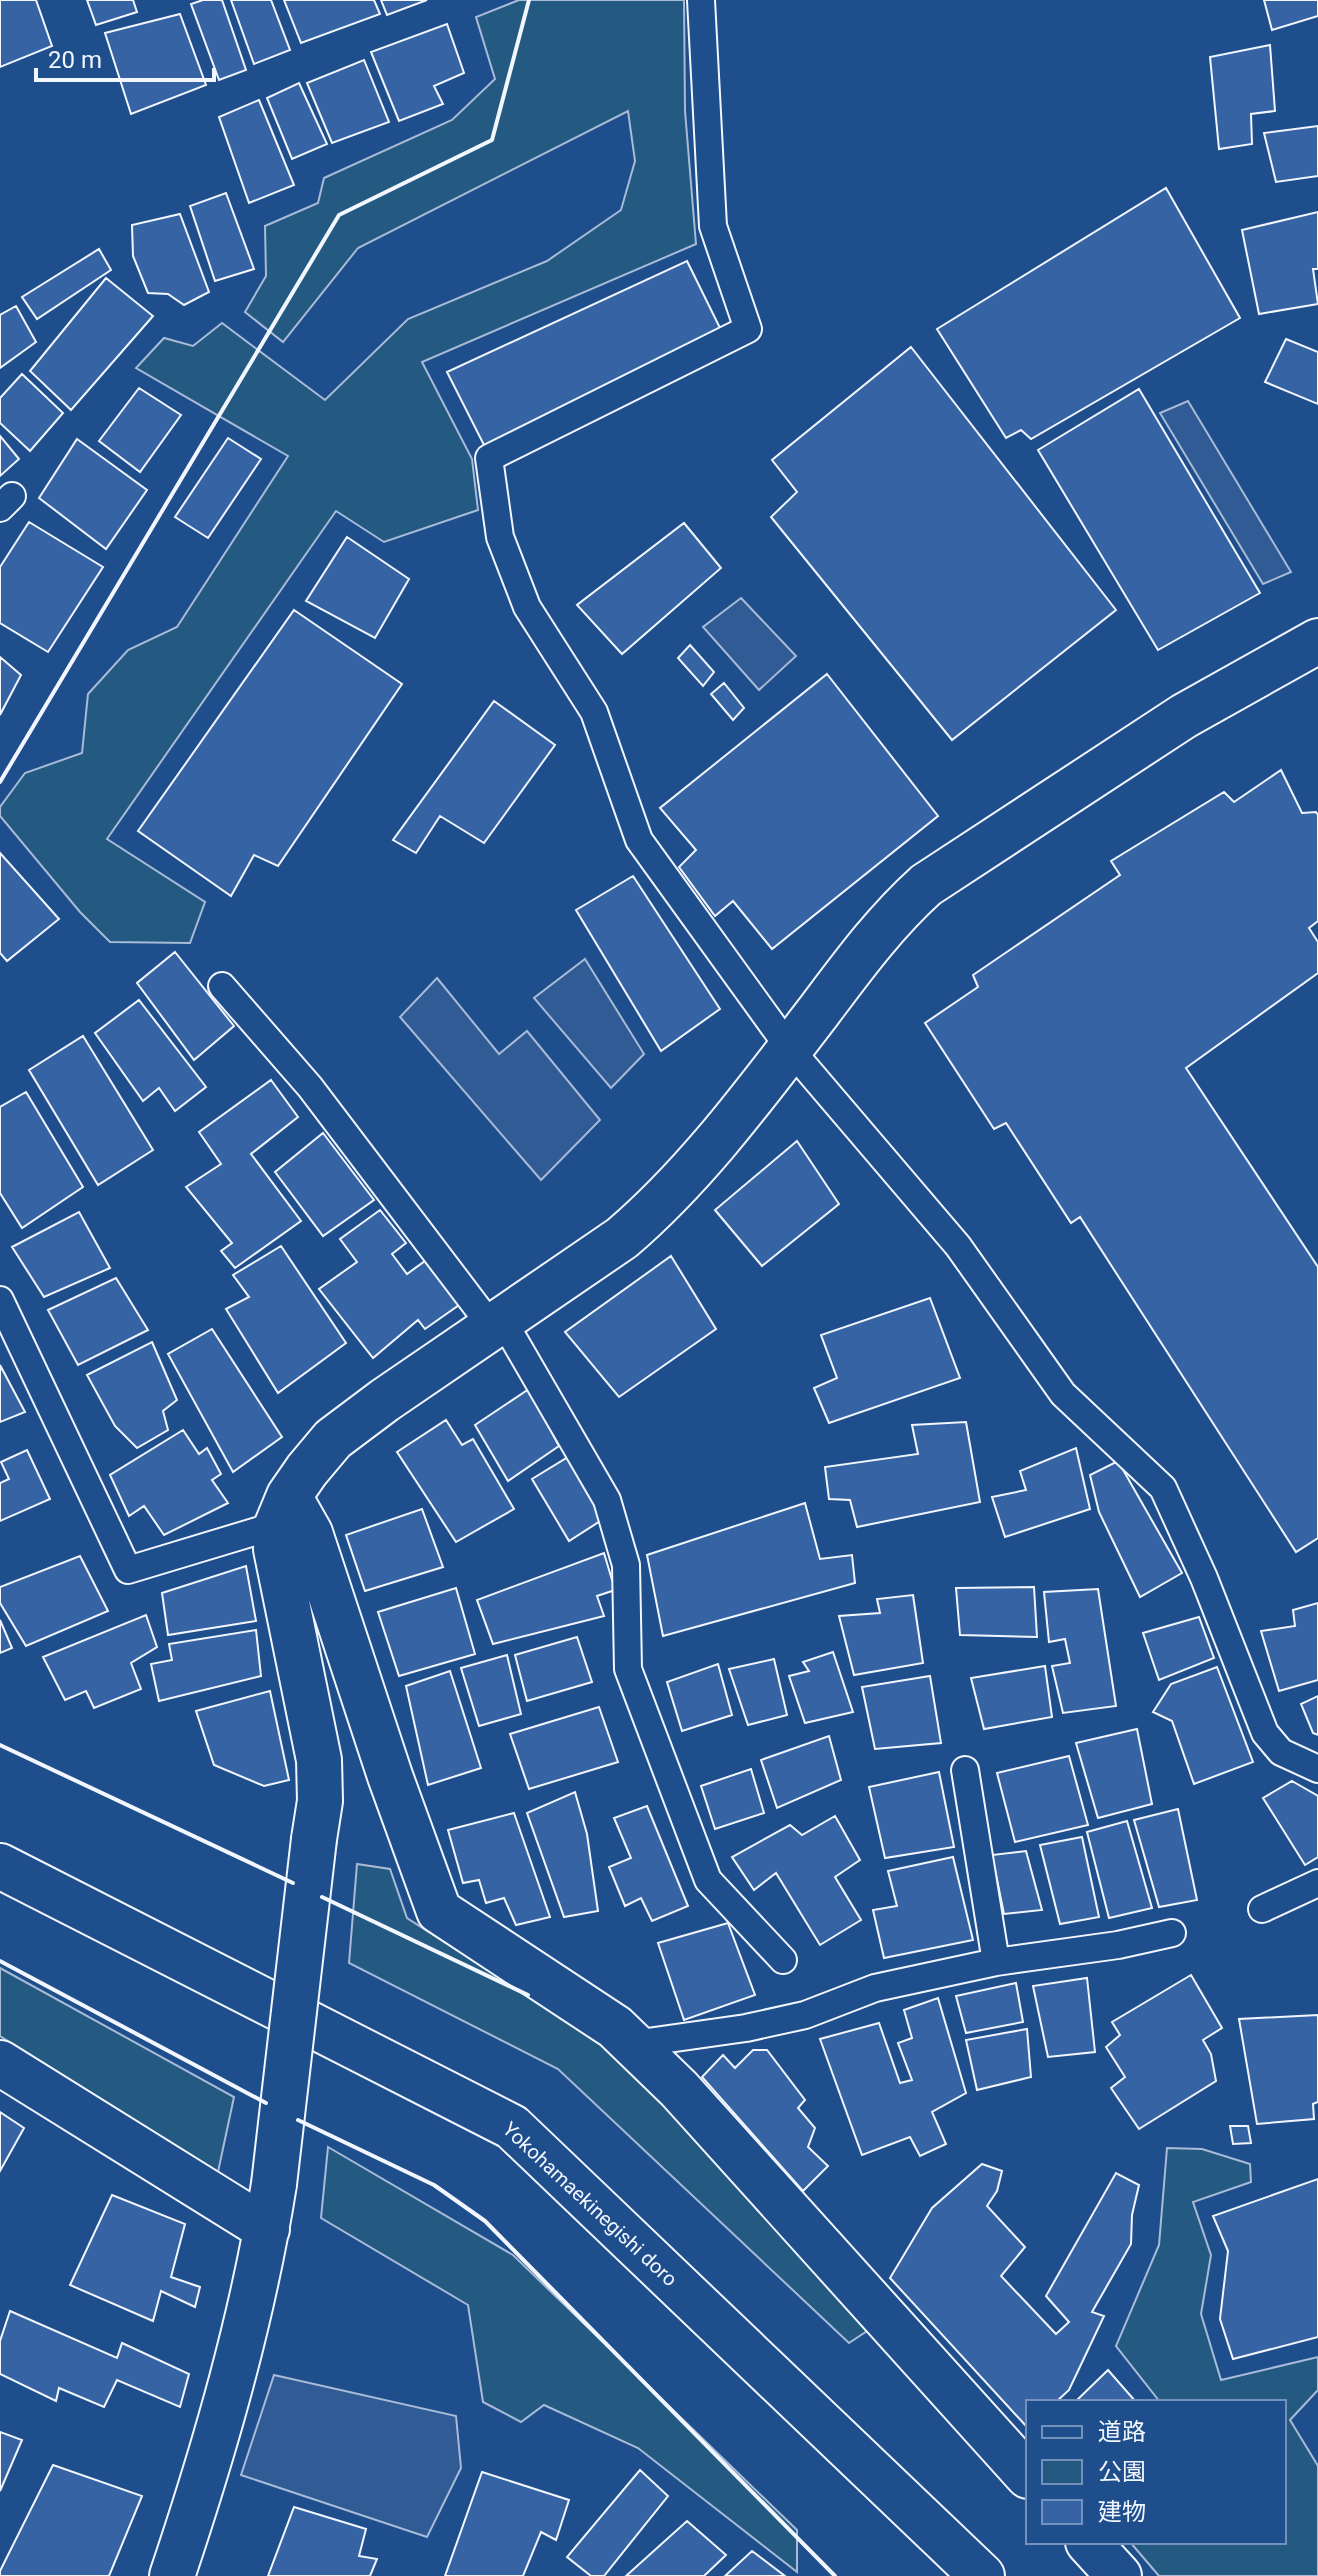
<svg xmlns="http://www.w3.org/2000/svg" width="1318" height="2576" font-family="Roboto,'Noto Sans JP',sans-serif">
<style>
.green{fill:#245a82;stroke:#a8bbd7;stroke-width:2}
.parking{fill:#305b95;stroke:#a8bbd7;stroke-width:2}
.building{fill:#3563a3;stroke:#f2f6ff;stroke-width:2}
.lines{fill:none;stroke-linecap:round;stroke-linejoin:round}
.lane-casing{stroke:#f2f6ff;stroke-width:30}
.street-casing{stroke:#f2f6ff;stroke-width:48}
.primary-casing{stroke:#f2f6ff;stroke-width:48}
.lane{stroke:#1f4e8c;stroke-width:26}
.street{stroke:#1f4e8c;stroke-width:44}
.primary{stroke:#1f4e8c;stroke-width:44}
.street-bridge-casing{stroke:#f2f6ff;stroke-width:48;stroke-linecap:butt}
.street-bridge{stroke:#1f4e8c;stroke-width:44}
.wall{stroke:#f2f6ff;stroke-width:4}
.labels{text-anchor:middle;stroke-width:6;stroke-linejoin:round;paint-order:stroke}
.street-label{font-size:20px;fill:#f2f6ff;stroke:#1f4e8c}
</style>
<rect width="100%" height="100%" fill="#1f4e8c"/>
<path class="green" d="M519,0H684L685,111L696,244L422,362L472,459L478,510L384,542L336,511L107,839L205,902L190,943L110,942L80,912L0,816V807L25,773L82,753L88,694L128,650L177,627L288,456L136,368L164,338L193,346L222,323L325,400L408,319L547,261L621,210L635,161L628,111L358,248L283,342L245,312L266,276L265,226L318,203L324,178L452,120L495,79L476,17Z
M357,1864L390,1869L407,1918L619,2053L870,2329L849,2343L558,2069L349,1963Z
M0,1968L234,2097L218,2172L0,2036Z
M328,2147L513,2255L797,2530V2572L638,2448L544,2405L521,2422L483,2402L468,2305L321,2218Z
M1167,2148L1202,2149L1250,2164L1251,2182L1193,2202L1211,2255L1201,2314L1221,2380L1318,2357V2390L1290,2420L1318,2466V2576H1159L1130,2542H1284V2402H1160L1116,2346L1159,2245Z"/>
<path class="parking" d="M1188,401L1291,572L1263,584L1160,413Z
M741,598L796,656L759,690L703,627Z
M585,959L644,1054L611,1088L534,998Z
M437,978L499,1054L527,1031L600,1120L541,1180L400,1017Z
M274,2375L456,2416L461,2468L427,2537L241,2475Z"/>
<path class="building" d="M0,0H36L52,46L0,67Z
M87,0H133L137,12L96,25Z
M203,0H222L246,70L219,80L191,4Z
M231,0H271L290,50L254,64Z
M284,0H374L380,14L301,43Z
M381,0H427L387,15Z
M1264,0H1318V16L1272,30Z
M180,14L206,85L131,114L105,33Z
M447,24L464,73L434,86L443,104L399,121L371,52Z
M1270,45L1275,111L1251,114L1252,144L1219,149L1210,57Z
M364,60L389,122L332,143L307,83Z
M299,83L327,144L292,159L267,98Z
M259,100L294,185L249,203L219,117Z
M1318,126V176L1276,182L1264,133Z
M1166,188L1240,318L1031,439L1021,430L1006,438L937,329Z
M226,193L254,269L215,281L190,206Z
M1318,212V269H1313L1318,304L1259,314L1242,230Z
M180,214L209,292L184,305L168,294L148,293L133,256L132,225Z
M99,249L111,270L37,319L22,297Z
M687,261L722,332L485,447L447,372Z
M106,278L153,316L71,410L30,371Z
M16,306L36,342L0,368V315Z
M1286,339L1318,352V404L1265,382Z
M911,347L1116,610L952,740L771,517L797,492L772,460Z
M22,374L63,413L30,451L0,423V398Z
M139,388L181,415L140,472L99,441Z
M1139,389L1260,593L1158,650L1038,450Z
M0,436L19,459L0,476Z
M228,438L261,459L208,538L175,517Z
M77,439L147,490L106,549L39,498Z
M29,522L103,567L48,652L0,623V567Z
M684,523L721,568L622,654L577,605Z
M347,537L409,579L375,638L306,601Z
M294,610L402,684L278,866L254,855L231,896L138,831Z
M690,645L714,672L703,686L678,658Z
M0,657L21,675L0,715Z
M827,674L938,816L772,949L733,901L715,916L679,867L696,850L660,808Z
M724,683L744,708L733,720L711,694Z
M494,701L555,745L484,843L440,816L416,853L393,840Z
M1281,770L1302,813L1316,812L1318,815V921L1309,928L1318,942V973L1186,1068L1318,1267V1538L1296,1552L1080,1217L1071,1223L1006,1123L994,1129L925,1023L978,987L973,975L1120,875L1111,861L1224,792L1234,802Z
M0,853L59,919L7,961L0,953Z
M633,876L720,1009L661,1051L576,910Z
M175,952L234,1026L194,1060L137,983Z
M139,1000L206,1087L175,1111L159,1088L143,1101L95,1033Z
M83,1036L153,1150L98,1185L29,1070Z
M271,1080L298,1117L251,1154L301,1221L235,1268L221,1251L232,1243L186,1187L221,1164L199,1132Z
M26,1092L83,1187L22,1228L0,1193V1107Z
M323,1133L374,1200L323,1236L275,1172Z
M797,1141L839,1204L762,1266L715,1210Z
M380,1210L406,1243L392,1254L407,1274L425,1261L459,1305L425,1329L418,1320L373,1358L319,1289L357,1262L340,1239Z
M79,1212L110,1268L44,1297L12,1247Z
M281,1246L346,1343L278,1393L226,1309L249,1297L233,1275Z
M671,1256L716,1329L619,1397L565,1332Z
M116,1278L148,1330L78,1365L48,1310Z
M930,1298L960,1378L829,1423L814,1388L837,1378L821,1335Z
M212,1329L282,1437L233,1472L168,1354Z
M152,1342L177,1400L163,1411L168,1430L137,1448L115,1426L87,1375Z
M0,1365L25,1412L0,1422Z
M529,1389L559,1446L508,1481L475,1425Z
M446,1420L462,1445L473,1439L514,1509L456,1542L397,1452Z
M966,1422L980,1502L857,1527L850,1500L829,1499L825,1467L918,1454L912,1425Z
M183,1430L199,1454L207,1448L221,1474L212,1480L228,1503L164,1535L144,1506L129,1516L110,1475Z
M1076,1448L1090,1509L1005,1537L992,1497L1026,1490L1020,1471Z
M27,1450L50,1499L0,1521V1483L9,1479L1,1462Z
M573,1454L605,1518L569,1541L532,1479Z
M1118,1461L1182,1573L1140,1597L1099,1512L1090,1475Z
M805,1503L820,1559L852,1555L855,1583L663,1636L647,1555Z
M422,1509L443,1567L365,1591L346,1535Z
M604,1553L615,1590L597,1596L604,1616L493,1644L477,1600Z
M80,1556L108,1611L26,1646L0,1603V1587Z
M246,1566L256,1621L168,1635L162,1593Z
M1034,1587L1037,1637L960,1635L956,1588Z
M456,1588L475,1654L399,1676L378,1612Z
M1098,1589L1116,1706L1063,1713L1052,1666L1070,1663L1065,1639L1049,1642L1044,1592Z
M913,1595L923,1663L854,1675L839,1616L880,1613L877,1599Z
M1318,1603V1680L1279,1691L1261,1631L1295,1626L1293,1610Z
M146,1615L157,1647L131,1663L141,1689L94,1708L86,1691L65,1700L43,1657Z
M1199,1617L1214,1658L1159,1680L1143,1633Z
M0,1620L12,1648L0,1653Z
M256,1630L261,1676L159,1701L151,1664L172,1660L169,1644Z
M577,1637L592,1682L527,1701L515,1655Z
M833,1652L853,1712L805,1723L789,1676L809,1671L803,1662Z
M507,1655L521,1714L479,1726L461,1668Z
M774,1659L787,1715L748,1725L729,1669Z
M718,1664L732,1715L682,1731L667,1682Z
M1045,1666L1052,1717L984,1729L971,1678Z
M1217,1667L1253,1762L1194,1784L1172,1721L1153,1712L1171,1684Z
M450,1671L481,1768L428,1785L406,1686Z
M930,1676L941,1743L875,1749L862,1687Z
M270,1691L289,1780L264,1786L214,1765L196,1711Z
M1318,1696V1735L1313,1733L1301,1704Z
M599,1707L618,1762L529,1789L510,1734Z
M1137,1729L1152,1804L1098,1818L1076,1743Z
M829,1736L841,1780L777,1808L761,1760Z
M1069,1756L1088,1825L1015,1842L997,1773Z
M751,1769L764,1813L715,1829L701,1786Z
M939,1772L954,1847L885,1858L869,1787Z
M1292,1781L1318,1796V1857L1305,1865L1263,1798Z
M575,1792L587,1834L598,1911L564,1917L527,1813Z
M647,1806L688,1906L652,1921L641,1898L625,1906L609,1867L631,1858L614,1818Z
M1178,1809L1197,1900L1159,1907L1134,1820Z
M514,1813L550,1917L516,1925L504,1898L486,1903L479,1880L463,1883L448,1830Z
M835,1816L860,1860L835,1877L861,1920L820,1945L776,1873L754,1890L732,1857L790,1825L802,1835Z
M1127,1821L1152,1908L1109,1918L1087,1832Z
M1082,1837L1099,1917L1060,1924L1040,1845Z
M1026,1851L1042,1910L1004,1914L992,1855Z
M953,1857L973,1940L884,1958L873,1910L897,1906L888,1871Z
M728,1923L755,1995L684,2020L658,1943Z
M1191,1975L1222,2028L1203,2040L1211,2054L1216,2081L1139,2129L1111,2088L1125,2077L1106,2047L1120,2035L1112,2022Z
M1087,1978L1095,2052L1048,2057L1033,1986Z
M1016,1983L1023,2022L966,2033L956,1996Z
M938,1998L966,2093L932,2112L946,2144L920,2156L910,2137L862,2155L820,2039L879,2023L900,2083L912,2080L898,2043L912,2038L904,2010Z
M1318,2015V2102L1313,2104L1314,2119L1257,2124L1239,2019Z
M1027,2029L1031,2077L977,2090L966,2040Z
M753,2050H767L805,2100L798,2108L815,2128L808,2147L828,2166L803,2191L702,2077L723,2055L735,2068Z
M0,2112L24,2128L0,2171Z
M1230,2126H1248L1251,2143L1233,2144Z
M982,2164L1002,2171L997,2191L987,2206L1025,2247L1001,2276L1056,2334L1069,2322L1046,2296L1116,2173L1139,2185L1132,2215L1131,2244L1092,2312L1104,2316L1069,2390L1056,2402H1028L1027,2427L890,2278L932,2208Z
M1318,2179V2337L1233,2359L1220,2319L1228,2251L1213,2216Z
M112,2195L185,2224L171,2277L200,2287L195,2307L161,2291L153,2321L70,2285Z
M10,2311L117,2358L122,2343L189,2374L180,2407L117,2380L104,2407L59,2388L56,2401L0,2374V2341Z
M1108,2370L1136,2402H1075Z
M0,2432L22,2440L0,2491Z
M53,2465L142,2496L109,2576H0V2571Z
M640,2470L668,2496L604,2576H591L567,2557Z
M482,2472L569,2500L556,2540L541,2532L523,2576H445Z
M294,2507L366,2529L359,2556L377,2559L370,2576H268Z
M687,2521L726,2555L704,2576H626Z
M752,2551L785,2576H725Z"/>
<g class="lines">
<defs>
<path id="lane" d="M701,0L713,226L748,329L489,458L500,537L527,607L594,712L639,840L790,1049L958,1246L1063,1394L1163,1488L1204,1578L1265,1733L1281,1752L1318,1769
M0,508L12,496
M222,986L310,1087L492,1327
M0,1300L128,1570L277,1525
M502,1319L607,1500L626,1565L628,1669L708,1880L783,1960
M965,1770L996,1962
M1262,1909L1318,1883
M633,2044L746,2028L805,2015L875,1988L996,1962L1118,1945L1172,1933"/>
<path id="street" d="M289,1496L310,1533L390,1776L439,1911L615,2027L679,2089L1028,2476
M314,1839L320,1801L319,1760L276,1549L277,1525L289,1496L307,1470L333,1439L385,1400L622,1238C698,1173 758,1090 819,1011C852,967 884,923 926,885L1184,716L1318,641
M0,2063L267,2229
M1088,2542L1119,2576
M172,2576C215,2448 253,2317 274,2184"/>
<path id="primary" d="M0,1866L512,2127L982,2576"/>
</defs>
<use href="#lane" class="lane-casing"/>
<use href="#street" class="street-casing"/>
<use href="#primary" class="primary-casing"/>
<use href="#lane" class="lane"/>
<use href="#street" class="street"/>
<use href="#primary" class="primary"/>
<defs>
<path id="street-bridge" d="M274,2184L314,1839"/>
</defs>
<use href="#street-bridge" class="street-bridge-casing"/>
<use href="#street-bridge" class="street-bridge"/>
<path class="wall" d="M0,782L339,215L492,140L529,0
M0,1745L293,1883
M322,1897L528,1995
M0,1961L266,2103
M298,2120L434,2185L485,2221L835,2576"/>
</g>
<g class="labels">
<g class="street-label">
<text transform="translate(590 2204) rotate(43)" y="7">Yokohamaekinegishi doro</text>
</g>
</g>
<rect x="1026" y="2400" width="260" height="144" fill="#1f4e8c" stroke="#7391ba" stroke-width="2"/>
<rect x="1042" y="2426" width="40" height="12" fill="#1f4e8c" stroke="#7391ba" stroke-width="2"/>
<text x="1098" y="2440" font-size="24" fill="#f2f6ff">道路</text>
<rect x="1042" y="2460" width="40" height="24" fill="#245a82" stroke="#7391ba" stroke-width="2"/>
<text x="1098" y="2480" font-size="24" fill="#f2f6ff">公園</text>
<rect x="1042" y="2500" width="40" height="24" fill="#3563a3" stroke="#7391ba" stroke-width="2"/>
<text x="1098" y="2520" font-size="24" fill="#f2f6ff">建物</text>
<path d="M36 68v12h178v-12" fill="none" stroke="#f2f6ff" stroke-width="4"/>
<text x="48" y="68" font-size="24" fill="#f2f6ff" stroke="#1f4e8c" stroke-width="6" paint-order="stroke">20 m</text>
</svg>
